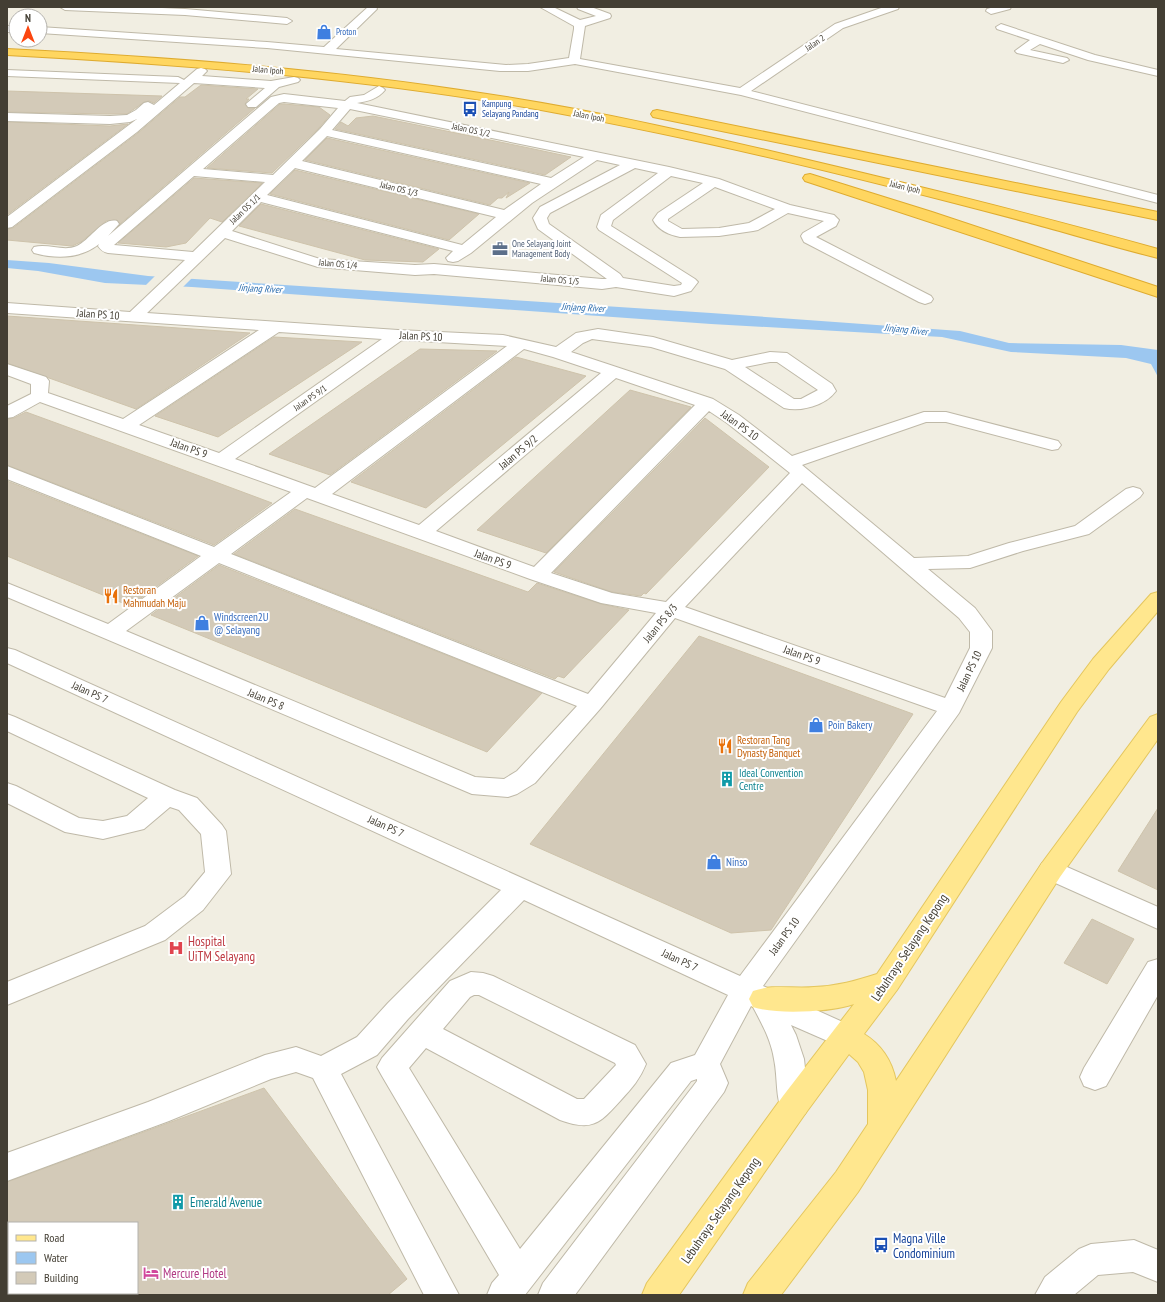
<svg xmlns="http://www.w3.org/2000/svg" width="1165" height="1302" font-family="'PT Sans Narrow',sans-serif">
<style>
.water{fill:#9cc7f0}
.pier{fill:#f1eee2}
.building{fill:#d3cab8;stroke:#cec3ab}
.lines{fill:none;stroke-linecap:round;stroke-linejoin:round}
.minor-casing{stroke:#bfb9a8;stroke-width:2}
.major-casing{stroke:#e4c65e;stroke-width:2}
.highway-casing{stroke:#deab30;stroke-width:2}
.minor{fill:#fff;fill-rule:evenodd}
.major{fill:#ffe78e;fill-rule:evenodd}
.highway{fill:#ffd660;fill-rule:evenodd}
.labels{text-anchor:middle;stroke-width:4;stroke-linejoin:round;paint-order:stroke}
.far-shop-label{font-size:9px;fill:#366cbe;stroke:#fff;text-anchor:start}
.far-street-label{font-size:9px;fill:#433e33;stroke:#fff}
.far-transit-label{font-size:9px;fill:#164399;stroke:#fff;text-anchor:start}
.far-service-label{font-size:9px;fill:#4e5e75;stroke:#fff;text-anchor:start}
.far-water-label{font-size:10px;font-style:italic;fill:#2c6dae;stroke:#fff}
.street-label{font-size:11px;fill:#433e33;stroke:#fff}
.food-label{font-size:11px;fill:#c56008;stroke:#fff;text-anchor:start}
.shop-label{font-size:11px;fill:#366cbe;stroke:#fff;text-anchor:start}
.culture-label{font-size:11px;fill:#0d838f;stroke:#fff;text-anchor:start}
.near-health-label{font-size:13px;fill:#be3a42;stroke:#fff;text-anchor:start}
.near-street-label{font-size:13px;fill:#433e33;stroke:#fff}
.near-culture-label{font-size:13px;fill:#0d838f;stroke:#fff;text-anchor:start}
.near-transit-label{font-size:13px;fill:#164399;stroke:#fff;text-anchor:start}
.near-hotel-label{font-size:13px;fill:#b23c85;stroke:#fff;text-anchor:start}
</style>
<rect width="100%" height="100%" fill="#f1eee2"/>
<path class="water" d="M7,260L49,263L148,276L711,313L960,331L1009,343L1121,345L1158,350V377L1151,364L1126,358L1011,352L942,337L711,324L192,287L105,283L38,271L7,268Z"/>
<path class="pier" d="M156,275L193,277L181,289L144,287Z"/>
<path class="building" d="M201,85L258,89L246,99H249L245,104L248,108H255L120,224L117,220L106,221L81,242L72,246L7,240V229L13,228L138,133L180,97H185Z
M7,91L162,96L154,103L149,101L144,102L127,114H110L7,112Z
M280,104H284L319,107L330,115L319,128L272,173L207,168Z
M373,116L529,148L571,157L545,175L335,129L341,122L348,126L356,118Z
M7,122L110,126L128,124L7,215Z
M327,138L530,183L506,198L509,192L502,198H498L490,205L305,160Z
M295,170L479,214L449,240L270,194Z
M194,178L262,183L222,222L210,218L186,243L166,247L118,243Z
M261,204L439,249L423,262L365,260L239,226Z
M7,316L250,333L136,409L7,363Z
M274,337L362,342L218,437L155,416Z
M420,349L497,351L330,475L269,454Z
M516,357L586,376L426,508L351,482Z
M630,390L691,407L546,553L477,530Z
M26,412L111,443L272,503L214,545L7,465V419L14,418Z
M705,418L769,467L646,594L644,593L641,596L612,592L554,572Z
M7,481L198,556L130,606L7,556Z
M295,509L528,592L537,583L601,604L629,610L564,678L558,676L555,679L234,554Z
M219,565L542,693L487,752L151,615Z
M699,636L913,714L771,930L731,933L530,844Z
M1158,808V890L1118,871Z
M1092,919L1134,939L1107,984L1064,963Z
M264,1088L407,1279L388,1295H137V1223H7V1182Z"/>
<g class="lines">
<defs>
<path id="minor" d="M60,7H139L185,9L287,18L292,21L287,24L185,15L65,10Z
M368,7H376L377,9L336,49L506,65L528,64L569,58L574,29V26L540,7H553L580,20L596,16L578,9L577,7H591L610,14L611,16L610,18L585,26L580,59L740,88L835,24L884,7H899L898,9L843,28L751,91L1158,195V203L741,95L575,64L528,71H500L267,48L40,33V27L267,42L324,47Z
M994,7H1011L1010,9L991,14L986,11L987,9Z
M1001,24L1095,55L1158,70V76L1088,60L1040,44L1030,50L1067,58L1069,60L1063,63L1017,53L1015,51L1030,40L997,29L996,27Z
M7,26H16V32H7Z
M201,68L205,69L207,71L202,76L271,81L294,77L298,78L300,80L298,82L279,87L256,107H248L246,104L265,88L194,83L137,132L12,227L7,228V217L137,119L130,122L110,124L7,121V113L110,116L127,115L136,110L144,103L148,102L154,105L180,83L7,76V70L178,77L184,80L197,69Z
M379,86L383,88L385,90C378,99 368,101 357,103L669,167L719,179L790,205L834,215L839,220L836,226L816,237L931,296L933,299L931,302L925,304L919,302L804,242L801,236L803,233L824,221L788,213L758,230L753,231L719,236L680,237C670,235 658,230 653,220L658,213L703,183L671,176L613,220L611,226L695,279L698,282L691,291L674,296L616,287L602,289L434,274L415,275L318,267L225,238L147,313L398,330L503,335L556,347L576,333L598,329L653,337L732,360L770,352L787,353L832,384L836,391C825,406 801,412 784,408L725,369L651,347L592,339L583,343L571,352L713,399L739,415L792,456L924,412H946L1058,441L1061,445L1058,449L1052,450L946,422H926L802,465L914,558L968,556L1009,543L1075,526L1126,489L1133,487L1140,489L1143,493L1140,497L1089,534L1023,551L970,568L928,569L975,608L992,631V648L959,713L763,986L856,1028L861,1037L856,1046L846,1049L791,1025L796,1035L804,1059L809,1105L805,1114L794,1118L783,1114C775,1097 778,1078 774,1059C771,1040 762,1024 753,1007L751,1006L720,1064L728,1083L724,1092L575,1295H538L543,1283L697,1081V1079L691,1081L525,1295H487L492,1283L499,1275L382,1076L377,1067L382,1058L450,981L471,972L483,973L493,976L635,1045L646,1064C640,1079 632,1088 621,1100C600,1123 593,1132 560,1120L426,1048L409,1068L520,1249L671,1063L695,1055L728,995L524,900L408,1019L377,1055L341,1074L459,1295H424L313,1078L296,1072L271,1079L169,1121L7,1181V1153L148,1102L265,1055L296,1047L321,1056L357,1037L388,1003L501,890L7,663V648L15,650L740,976L937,711L675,618L600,709L535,783L517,794L508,797L472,794L7,597V583L108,624L201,556L7,479V466L214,547L291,492L40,402L13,417L7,418V406L31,394V384L7,375V364L46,377L49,381L48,393L123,419L259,330L7,313V303L130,312L185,260L108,253C103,252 101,250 98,246L99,244C80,259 56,259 34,253L32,250L34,247C48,243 63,252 77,246C90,240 103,217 117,221L119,224L108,236L271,97L284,94L345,101L350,97L364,95ZM284,102L338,108L320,129L273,175L203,169L279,103ZM350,109L584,157L551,178L332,130ZM327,136L541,184L504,210L302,161ZM597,160L620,165L540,207L533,218L538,229L607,279H602L434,264L415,265L320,259L232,231L261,202L453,251L446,258L448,261L453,262L458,261L471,253L532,203ZM295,168L496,217L462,245L267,195ZM635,168L658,173L601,215L597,227L599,230L682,283L681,285L674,286L623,278L620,274L549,224L547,218L550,213ZM194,176L265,182L193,252L114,245ZM715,187L775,209L749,223L719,228L682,229L668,221V219ZM279,332L382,339L219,453L139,425ZM402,340L507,346L315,488L235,459ZM524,349L553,357L601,373L419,525L332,494ZM770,362H777L818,390L801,399H794L745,367ZM616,378L695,405L534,567L436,531ZM709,411L727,423L790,473L666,602L612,593L551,573ZM802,483L959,618L970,632V648L945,698L685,607ZM307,498L530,579L601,603L656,613L588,694L231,554ZM219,563L577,706L517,771L504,779L475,777L126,631ZM474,995H479L615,1063L616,1065L584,1099H577L443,1029L470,997Z
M7,714L15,717L175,790L197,798L222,825L226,831L231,874L203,910L165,940L7,1005V982L145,926L185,896L205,872L201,834L179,810L170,807L144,829L103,839L65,832L7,803V783L16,786L79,818L103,821L127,816L148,798L7,731Z
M1051,860L1158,907V929L1042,877L1038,870L1042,863Z
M1158,959V995L1106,1086L1095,1090L1084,1086L1080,1077L1084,1068L1148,962Z
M1134,1240L1158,1250V1282L1133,1272L1098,1275L1074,1295H1035L1045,1277L1079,1249L1091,1244Z"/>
<path id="major" d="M1158,592V611L1109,669L1077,712L897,990L864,1034C882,1045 892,1061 896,1081L1042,863L1150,717L1158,714V739L1060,877L858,1192L781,1295H743L748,1283L836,1172L868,1124V1090L864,1072L858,1062L849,1054L805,1114L679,1295H642L647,1283L783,1096L854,1004C831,1012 776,1015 753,1007L749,999L753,991C772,984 794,989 814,987C838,986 855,981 877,974L1061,702L1093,659L1151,594Z"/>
<path id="highway" d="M7,49C168,57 328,69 487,94C594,110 699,134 804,159C923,187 1041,216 1158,249V258C1114,247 1071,234 1027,222C872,181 715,142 557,113C376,79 191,65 7,55Z
M657,110L1158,212V220L653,117L651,114L653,111Z
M810,174L932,212L1158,287V297L805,181L803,178L805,175Z"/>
</defs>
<use href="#minor" class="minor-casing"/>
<use href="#major" class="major-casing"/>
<use href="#highway" class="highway-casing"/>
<use href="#minor" class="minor"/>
<use href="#major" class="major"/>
<use href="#highway" class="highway"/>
</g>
<defs>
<symbol id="shop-bare" viewBox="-9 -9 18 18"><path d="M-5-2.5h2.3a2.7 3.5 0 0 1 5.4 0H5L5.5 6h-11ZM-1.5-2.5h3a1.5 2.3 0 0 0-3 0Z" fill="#3f7fe0" stroke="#fff" stroke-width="2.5" paint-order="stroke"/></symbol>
<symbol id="bus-bare" viewBox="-9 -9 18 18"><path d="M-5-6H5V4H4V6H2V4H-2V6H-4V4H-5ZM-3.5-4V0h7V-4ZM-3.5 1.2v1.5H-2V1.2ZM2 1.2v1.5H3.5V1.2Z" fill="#1a4fb4" stroke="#fff" stroke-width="2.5" paint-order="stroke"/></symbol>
<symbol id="office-bare" viewBox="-9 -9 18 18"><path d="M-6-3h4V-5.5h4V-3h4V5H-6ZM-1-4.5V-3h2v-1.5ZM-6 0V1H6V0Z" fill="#5c6f8a" stroke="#fff" stroke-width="2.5" paint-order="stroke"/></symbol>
<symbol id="restaurant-bare" viewBox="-9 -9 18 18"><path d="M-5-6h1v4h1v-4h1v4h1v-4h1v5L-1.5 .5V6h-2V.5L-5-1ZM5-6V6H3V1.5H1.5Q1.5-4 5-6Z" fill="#e8710a" stroke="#fff" stroke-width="2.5" paint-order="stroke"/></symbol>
<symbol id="building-bare" viewBox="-9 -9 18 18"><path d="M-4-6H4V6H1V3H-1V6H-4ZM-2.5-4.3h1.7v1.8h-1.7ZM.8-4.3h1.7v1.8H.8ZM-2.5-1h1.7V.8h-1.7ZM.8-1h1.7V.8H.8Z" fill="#0f9aa8" stroke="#fff" stroke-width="2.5" paint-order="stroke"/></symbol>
<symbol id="hospital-bare" viewBox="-9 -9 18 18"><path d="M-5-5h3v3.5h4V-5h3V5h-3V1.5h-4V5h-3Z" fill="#e0444e" stroke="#fff" stroke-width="2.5" paint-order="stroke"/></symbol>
<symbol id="hotel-bare" viewBox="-9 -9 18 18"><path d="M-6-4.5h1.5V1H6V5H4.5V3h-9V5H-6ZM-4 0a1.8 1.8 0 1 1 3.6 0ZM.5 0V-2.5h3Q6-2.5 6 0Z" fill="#d1479c" stroke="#fff" stroke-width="2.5" paint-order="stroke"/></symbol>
</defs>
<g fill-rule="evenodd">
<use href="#shop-bare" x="313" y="21" width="22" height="22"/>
<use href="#bus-bare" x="459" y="98" width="22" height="22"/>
<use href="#office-bare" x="489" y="238" width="22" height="22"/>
<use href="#restaurant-bare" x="100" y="585" width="22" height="22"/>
<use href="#shop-bare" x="191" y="612" width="22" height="22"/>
<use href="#shop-bare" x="805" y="714" width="22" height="22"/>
<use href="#restaurant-bare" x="714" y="735" width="22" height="22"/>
<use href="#building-bare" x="716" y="768" width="22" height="22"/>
<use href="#shop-bare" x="703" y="851" width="22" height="22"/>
<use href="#hospital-bare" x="165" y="937" width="22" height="22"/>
<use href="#building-bare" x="167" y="1191" width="22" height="22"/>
<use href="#bus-bare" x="870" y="1234" width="22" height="22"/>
<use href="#hotel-bare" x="140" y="1262" width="22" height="22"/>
</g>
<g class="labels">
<g class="far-shop-label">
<text x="336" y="35">Proton</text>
</g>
<g class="far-street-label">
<text transform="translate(815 43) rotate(-34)" y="3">Jalan 2</text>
<text transform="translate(268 70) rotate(5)" y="3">Jalan Ipoh</text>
<text transform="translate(589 116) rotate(11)" y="3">Jalan Ipoh</text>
<text transform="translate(471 130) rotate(12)" y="3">Jalan OS 1/2</text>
<text transform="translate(905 187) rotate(14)" y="3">Jalan Ipoh</text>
<text transform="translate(399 189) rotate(14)" y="3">Jalan OS 1/3</text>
<text transform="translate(245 209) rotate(-44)" y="3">Jalan OS 1/1</text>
<text transform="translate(338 264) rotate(5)" y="3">Jalan OS 1/4</text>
<text transform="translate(560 280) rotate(5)" y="3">Jalan OS 1/5</text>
<text transform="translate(310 398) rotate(-35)" y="3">Jalan PS 9/1</text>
</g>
<g class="far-transit-label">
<text x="482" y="107">Kampung<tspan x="482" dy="10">Selayang Pandang</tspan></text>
</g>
<g class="far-service-label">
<text x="512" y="247">One Selayang Joint<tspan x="512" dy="10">Management Body</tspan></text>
</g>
<g class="far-water-label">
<text transform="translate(260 288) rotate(3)" y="4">Jinjang River</text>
<text transform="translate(583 307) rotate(3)" y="4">Jinjang River</text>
<text transform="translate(906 329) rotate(6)" y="4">Jinjang River</text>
</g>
<g class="street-label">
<text transform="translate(98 314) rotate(4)" y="4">Jalan PS 10</text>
<text transform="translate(421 336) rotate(3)" y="4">Jalan PS 10</text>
<text transform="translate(740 425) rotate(36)" y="4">Jalan PS 10</text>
<text transform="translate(189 448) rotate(20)" y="4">Jalan PS 9</text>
<text transform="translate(518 452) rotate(-40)" y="4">Jalan PS 9/2</text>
<text transform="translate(493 559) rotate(20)" y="4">Jalan PS 9</text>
<text transform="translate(660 623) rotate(-50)" y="4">Jalan PS 8/3</text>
<text transform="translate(802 655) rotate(20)" y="4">Jalan PS 9</text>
<text transform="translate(969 671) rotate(-64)" y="4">Jalan PS 10</text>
<text transform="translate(90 692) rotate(24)" y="4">Jalan PS 7</text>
<text transform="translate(266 699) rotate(23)" y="4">Jalan PS 8</text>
<text transform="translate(386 826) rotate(24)" y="4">Jalan PS 7</text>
<text transform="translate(784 936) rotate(-54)" y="4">Jalan PS 10</text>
<text transform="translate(680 960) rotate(25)" y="4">Jalan PS 7</text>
</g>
<g class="food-label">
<text x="123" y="594">Restoran<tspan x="123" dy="13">Mahmudah Maju</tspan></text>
<text x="737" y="744">Restoran Tang<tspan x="737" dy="13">Dynasty Banquet</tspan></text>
</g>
<g class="shop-label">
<text x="214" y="621">Windscreen2U<tspan x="214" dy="13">@ Selayang</tspan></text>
<text x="828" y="729">Poin Bakery</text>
<text x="726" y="866">Ninso</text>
</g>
<g class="culture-label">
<text x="739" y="777">Ideal Convention<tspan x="739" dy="13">Centre</tspan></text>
</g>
<g class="near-health-label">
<text x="188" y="946">Hospital<tspan x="188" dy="15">UiTM Selayang</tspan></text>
</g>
<g class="near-street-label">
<text transform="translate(909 947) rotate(-56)" y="5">Lebuhraya Selayang Kepong</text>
<text transform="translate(720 1210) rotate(-55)" y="5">Lebuhraya Selayang Kepong</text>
</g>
<g class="near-culture-label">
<text x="190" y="1207">Emerald Avenue</text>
</g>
<g class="near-transit-label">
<text x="893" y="1243">Magna Ville<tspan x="893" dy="15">Condominium</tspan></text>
</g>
<g class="near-hotel-label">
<text x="163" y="1278">Mercure Hotel</text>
</g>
</g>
<rect width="1165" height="1302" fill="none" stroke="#433e33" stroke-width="16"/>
<rect x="8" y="1222" width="130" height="72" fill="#ffffff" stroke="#b4b2ad"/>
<rect x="16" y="1235" width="20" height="6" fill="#ffe78e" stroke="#b4b2ad"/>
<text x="44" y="1242" font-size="12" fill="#433e33">Road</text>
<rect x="16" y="1252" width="20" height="12" fill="#9cc7f0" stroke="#b4b2ad"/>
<text x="44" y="1262" font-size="12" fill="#433e33">Water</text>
<rect x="16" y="1272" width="20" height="12" fill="#d3cab8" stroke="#b4b2ad"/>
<text x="44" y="1282" font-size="12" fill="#433e33">Building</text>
<g transform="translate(28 28)"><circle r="19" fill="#ffffff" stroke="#b4b2ad"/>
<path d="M0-3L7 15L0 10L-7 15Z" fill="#fb450f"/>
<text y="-6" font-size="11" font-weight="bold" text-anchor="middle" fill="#433e33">N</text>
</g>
</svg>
